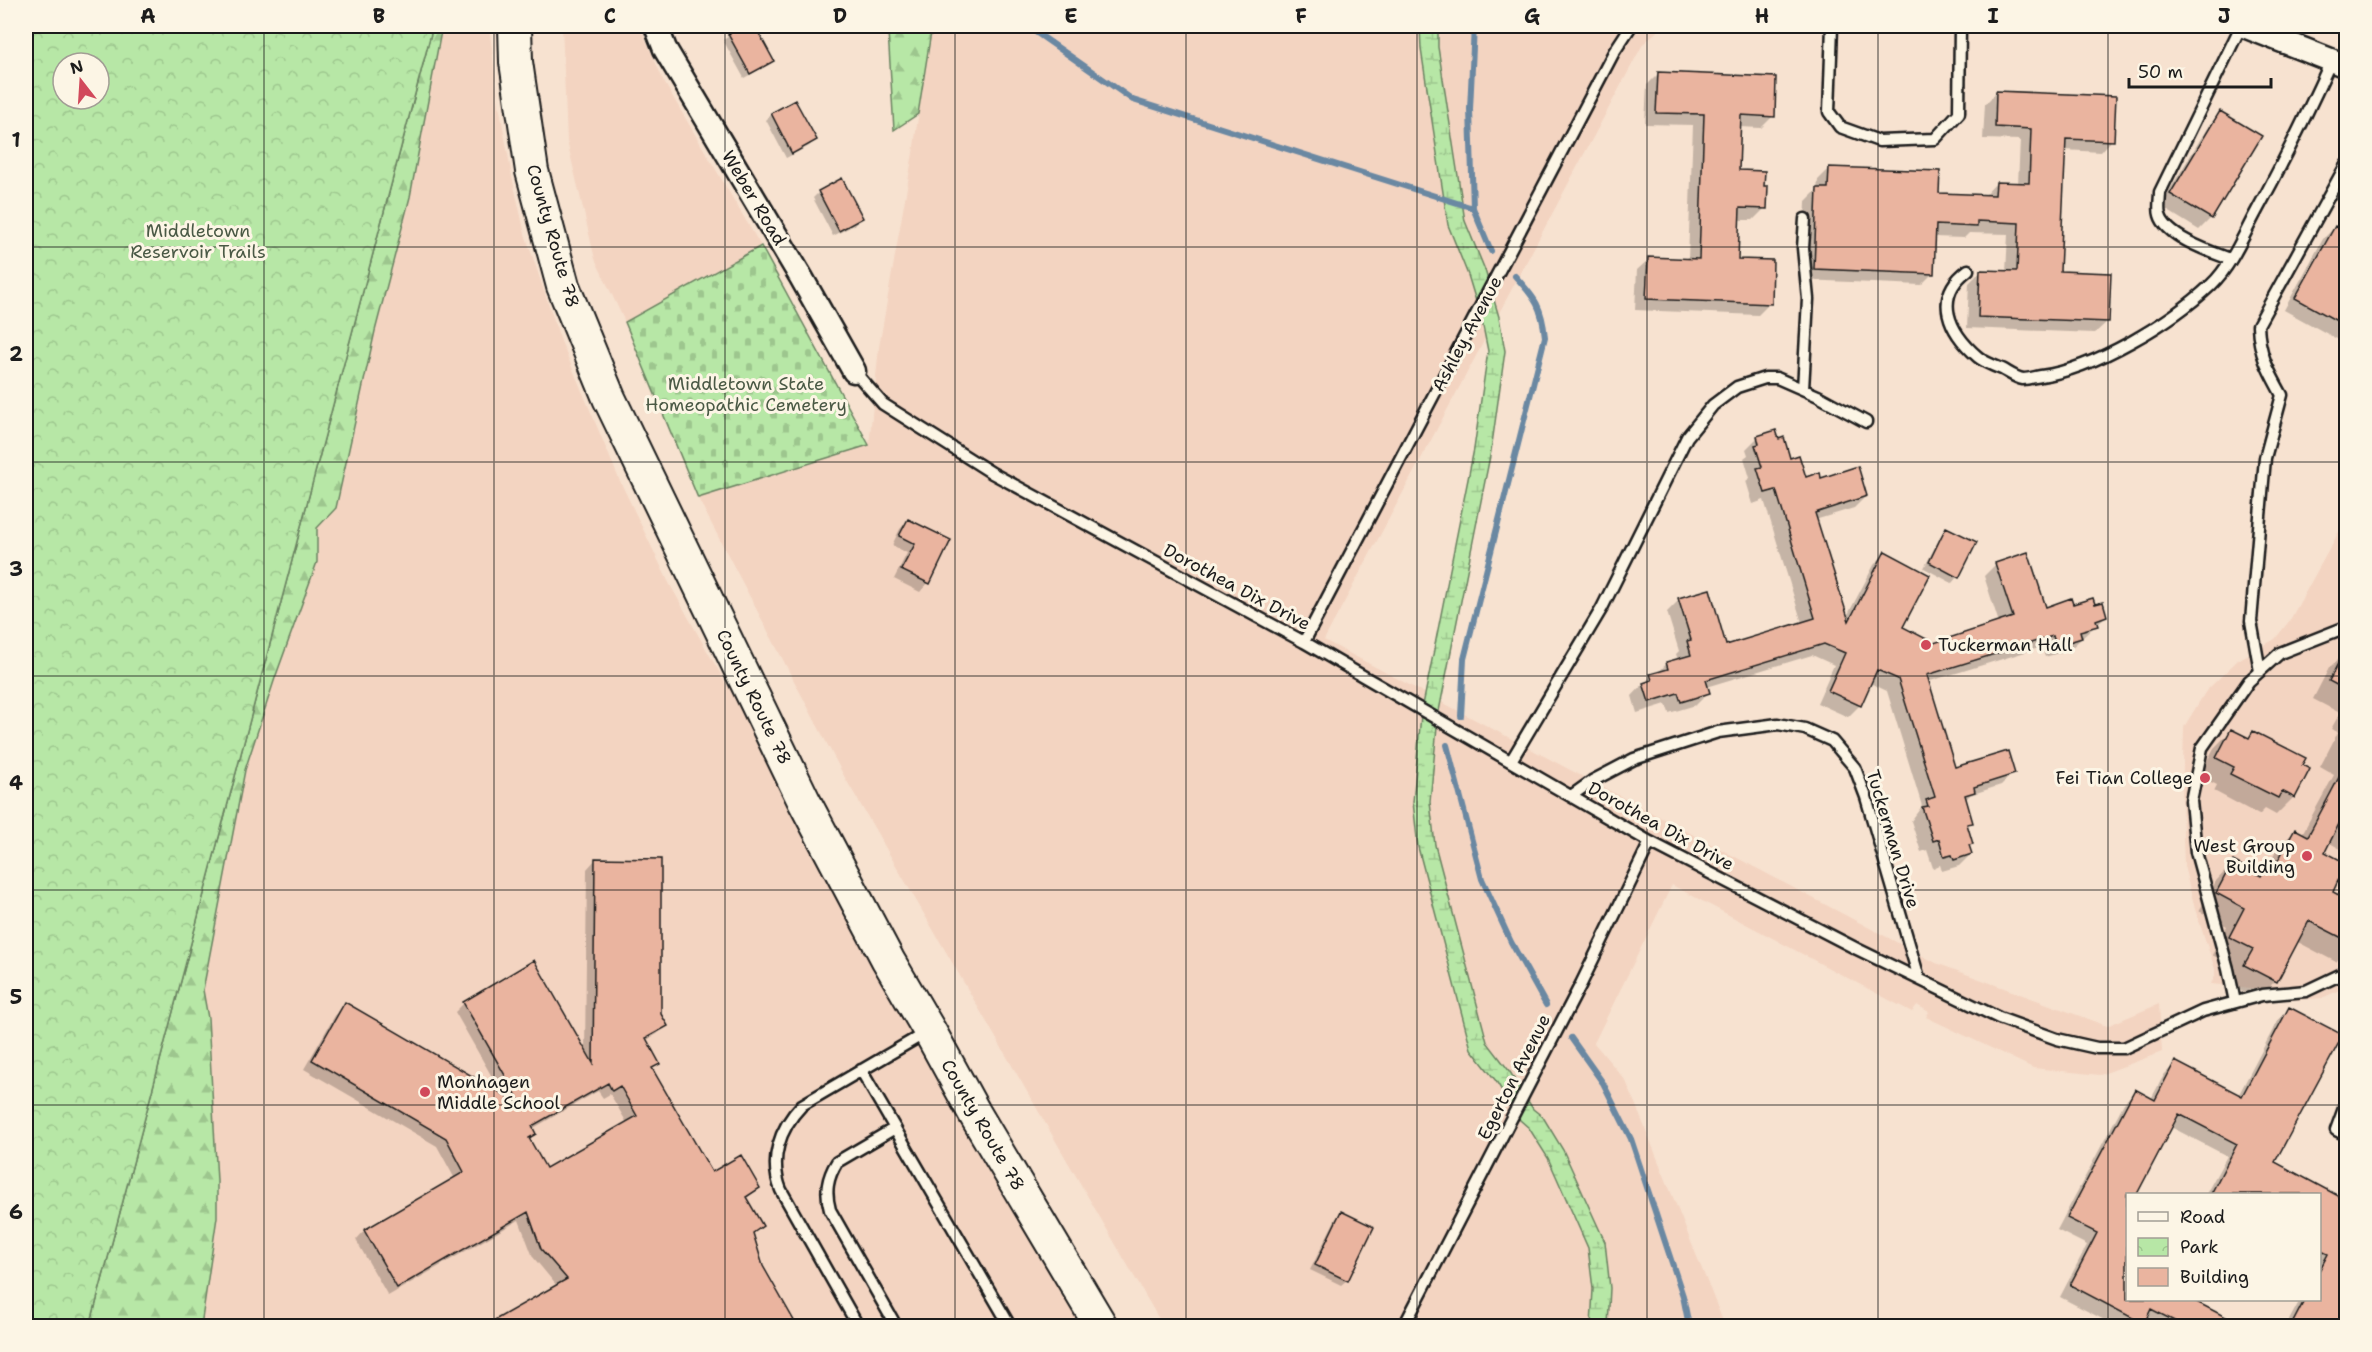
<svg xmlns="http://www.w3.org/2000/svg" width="2372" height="1352" font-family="'Shantell Sans',sans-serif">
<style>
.built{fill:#f3d4c1}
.forest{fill:url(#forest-firs);stroke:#6a8261;stroke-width:1.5}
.wetland{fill:url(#wetland-marsh);stroke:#6a8261;stroke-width:1.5}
.cemetery{fill:url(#cemetery-stones);stroke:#6a8261;stroke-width:1.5}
.park{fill:url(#park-crowns);stroke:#6a8261;stroke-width:1.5;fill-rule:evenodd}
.shadow{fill:#0003;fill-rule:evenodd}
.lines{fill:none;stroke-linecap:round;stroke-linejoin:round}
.stream{stroke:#6b88a2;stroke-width:6}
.building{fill:#eab49f;stroke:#1c1c1c;stroke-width:1.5;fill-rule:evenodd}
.lane-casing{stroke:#1c1c1c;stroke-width:15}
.street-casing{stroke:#1c1c1c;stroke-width:27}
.secondary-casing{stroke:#1c1c1c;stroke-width:36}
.lane{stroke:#fcf5e5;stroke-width:10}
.street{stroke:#fcf5e5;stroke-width:22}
.secondary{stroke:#fcf5e5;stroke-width:32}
.grid{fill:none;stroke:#1c1c1c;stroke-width:1.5;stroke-opacity:0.55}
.poi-dot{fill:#d1495b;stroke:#fcf5e5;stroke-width:2}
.labels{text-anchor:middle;stroke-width:6;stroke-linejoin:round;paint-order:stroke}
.street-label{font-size:18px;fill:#1c1c1c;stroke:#fcf5e5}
.park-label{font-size:18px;fill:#4a5945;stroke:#fcf5e5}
.poi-label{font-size:18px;fill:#1c1c1c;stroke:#fcf5e5;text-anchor:start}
.neatline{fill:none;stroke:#1c1c1c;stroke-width:2}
.grid-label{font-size:20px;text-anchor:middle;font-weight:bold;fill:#1c1c1c}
</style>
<defs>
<pattern id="forest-firs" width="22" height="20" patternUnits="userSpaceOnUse" patternTransform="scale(1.5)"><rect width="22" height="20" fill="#b7e7a6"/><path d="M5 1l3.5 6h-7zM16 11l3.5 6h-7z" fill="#9dc68e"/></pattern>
<pattern id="wetland-marsh" width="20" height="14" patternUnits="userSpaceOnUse" patternTransform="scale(1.5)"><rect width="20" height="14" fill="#b7e7a6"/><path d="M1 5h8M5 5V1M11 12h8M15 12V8" fill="none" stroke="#9dc68e"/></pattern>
<pattern id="cemetery-stones" width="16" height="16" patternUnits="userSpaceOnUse" patternTransform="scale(1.5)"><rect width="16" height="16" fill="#b7e7a6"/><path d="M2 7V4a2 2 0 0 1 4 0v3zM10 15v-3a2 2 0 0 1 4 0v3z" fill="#9dc68e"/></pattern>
<pattern id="park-crowns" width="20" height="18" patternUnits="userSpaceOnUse" patternTransform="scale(1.5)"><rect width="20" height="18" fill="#b7e7a6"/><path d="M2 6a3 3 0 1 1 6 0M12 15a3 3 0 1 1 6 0" fill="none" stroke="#9dc68e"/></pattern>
</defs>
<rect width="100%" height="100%" fill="#f7e2d0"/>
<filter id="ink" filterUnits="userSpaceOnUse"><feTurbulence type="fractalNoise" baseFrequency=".0167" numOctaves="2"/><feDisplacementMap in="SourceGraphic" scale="12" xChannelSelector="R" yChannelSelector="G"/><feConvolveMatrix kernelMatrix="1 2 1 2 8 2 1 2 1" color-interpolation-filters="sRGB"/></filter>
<g filter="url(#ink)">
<path class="built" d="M433,26H489L499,105L512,177L525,234L561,341L619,479L668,581L706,649L929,1030L1100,1326H90Z
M562,26H640L664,82L761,246L625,322L595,259L567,141Z
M931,26H1663L1643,44L1324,640L1936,963L2107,1026L2159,1004L2162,1052L2100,1075L2033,1068L1926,1017L1929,1012L1917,1005L1912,1012L1672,885L1594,1043L1626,1081L1725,1326H1163L844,776L698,498L869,445L879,347L913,153Z
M2346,519V987L2322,998L2297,1000L2278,997L2260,989L2211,984L2215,976V969L2195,909L2184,866L2182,802L2184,727L2206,691L2238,660L2275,639L2290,620Z"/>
<path class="forest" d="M433,26H442L410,197L375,331L336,508L317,528V562L275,678L245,770L203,990L208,1018L217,1181V1217L201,1326H90Z
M885,26H932L918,114L894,130L888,31Z"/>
<path class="wetland" d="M1420,26H1438V47L1465,221L1485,270L1499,317L1505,351L1491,451L1438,716L1430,802L1435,845L1487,1042L1510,1072L1533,1109L1543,1117L1563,1150L1605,1242L1610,1288L1608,1326H1591L1593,1289L1588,1248L1548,1158L1529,1128L1520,1120L1496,1081L1471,1049L1418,847L1413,802L1421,715L1474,449L1488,351L1482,321L1468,275L1448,225L1421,49Z"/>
<path class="cemetery" d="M761,246L869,445L698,498L625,322Z"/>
<path class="park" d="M26,26H433L90,1326H26ZM63,63H99V99H63Z"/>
<path class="shadow" d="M746,26H753L772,61L766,66L744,78L723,40Z
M1659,73L1773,116L1761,128L1739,127L1738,171L1763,187L1765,208L1753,220H1738L1737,260L1770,303L1758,315L1635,310L1637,270L1649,259L1688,260L1693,125L1645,124L1647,85Z
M1997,92L2112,140L2101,152L2064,150L2059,273L2107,322L2095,333L1967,328L1969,283L1981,271L2006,272L2008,234L1969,233L1964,238L1934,237L1933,273L1921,285L1803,280L1806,201L1817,190L1818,180L1829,169L1938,194L1984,196L1996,183L2018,184L2020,140L1983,139L1985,104Z
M2221,113L2211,218L2199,230L2160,206L2209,125Z
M772,114L815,140L809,146L786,158L766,120Z
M2346,174V193L2340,189Z
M819,192L861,218L856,224L833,236L813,198Z
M2335,227L2346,234V344L2284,310L2323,239Z
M1758,437L1789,460L1805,479L1820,480L1866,496L1854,508L1815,520L1846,618L1874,565L1885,553L1901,627L1934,644L1999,623L1984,576L1996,564L2045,609L2094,606L2106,616L2069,650L2045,657L2042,647L1927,682L1954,769L2013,773L2001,785L1970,795L1965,800L1971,822L1966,827L1971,843L1968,846L1971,854L1959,866L1942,871L1940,865L1933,868L1927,850L1921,852L1911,821L1922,806L1887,691L1870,683L1860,705L1848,717L1817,703L1834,665L1812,655L1706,687L1708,693L1696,705L1669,713L1666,704L1637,713L1632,696L1651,676L1657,674L1667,663L1678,660L1676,654L1679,651L1667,612L1679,600L1725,647L1802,623L1764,500L1753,504L1746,481L1750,478L1744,458L1748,455L1746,449Z
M908,521L949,541L928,583L920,592L894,579L907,553L892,545L900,529Z
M1947,529L1957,577L1952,583L1924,568L1941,535Z
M2346,651V852L2328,842L2322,852L2346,865L2331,893L2346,901V951L2336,962L2296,941L2275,981L2258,999L2228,983L2236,967L2212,955L2227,926L2199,911L2216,881L2233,863L2257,875L2270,862L2277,848L2295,831L2302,834L2334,775L2320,767L2338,732L2331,729L2340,713L2313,699L2329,668Z
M2231,731L2247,739L2253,733L2300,765L2294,797L2276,815L2265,809L2259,815L2214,791L2217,785L2199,776L2214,748Z
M595,860L666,1025L657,1034L645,1041L658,1063L652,1070L712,1174L758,1188L746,1199L761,1226L752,1236L762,1267L795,1326H487L557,1286L533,1257L519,1220L388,1296L356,1240L364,1231L455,1179L437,1146L304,1069L337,1012L345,1004L503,1096L455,1012L464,1003L585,1052L587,869ZM598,1091L603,1098L610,1094L627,1123L545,1170L528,1140L535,1134L532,1129Z
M2290,1009L2273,1163L2346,1201V1326H2286L2300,1300H2320V1194H2206L2227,1156L2171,1127L2136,1194H2128V1300H2195L2194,1302L2240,1326H2151L2143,1322L2139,1326H2116L2060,1297L2087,1245L2057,1230L2124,1103L2135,1091L2151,1099L2164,1075L2175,1063L2238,1096L2278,1020Z
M1342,1213L1347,1280L1341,1285L1310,1270L1336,1218Z"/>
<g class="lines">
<path class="stream" d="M1027,26L1133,100L1473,208
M1474,26L1470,109L1473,208L1491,251
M1461,716L1464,659L1545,337C1542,307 1536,299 1515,276
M1447,745L1482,879L1511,942L1546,1005
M1571,1038L1603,1083L1631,1139L1683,1296L1689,1326"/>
</g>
<path class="building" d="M743,26H755L774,61L750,74L728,34Z
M1658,72L1776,77L1775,117L1741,115L1739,170L1765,171L1764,186H1768L1767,209L1740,208L1738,259L1773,260L1772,304L1646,299L1648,257L1699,259L1704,114L1656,113Z
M1996,91L2116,96L2114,141L2066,139L2060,271L2111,273L2109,322L1978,317L1980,270L2017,271L2019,223L1977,221V227L1936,225L1934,274L1814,269L1817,188H1828L1829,167L1940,171L1939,193L1995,195L1996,182L2029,183L2031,129L1995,127Z
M795,100L817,140L792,154L771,113Z
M2220,111L2262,136L2212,219L2170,194Z
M842,178L863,218L839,231L818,191Z
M2335,226L2346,232V326L2295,298Z
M1776,430L1779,439L1784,437L1790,458L1799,455L1806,477L1820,472L1821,478L1858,466L1867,496L1815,513L1849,621L1885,551L1930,575L1903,627L1934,643L2013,617L1995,563L2028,552L2046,607L2071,598L2073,604L2093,598L2095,604L2103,602L2107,616L2096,620L2098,626L2080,631L2082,638L2056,646L2053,636L1927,675L1955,767L2008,751L2015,774L1974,787L1975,792L1965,795L1973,823L1967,824L1973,844L1969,845L1972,854L1954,860L1952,855L1944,857L1939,839L1933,841L1922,807L1928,806L1926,800L1935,797L1898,679L1877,670L1861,706L1828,691L1845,653L1824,644L1706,680L1710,693L1681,702L1678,693L1649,702L1643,683L1652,680L1650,674L1668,669L1666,662L1691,655L1687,641L1691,640L1678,598L1710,589L1726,645L1815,618L1776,490L1765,493L1757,468L1762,467L1755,445L1759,444L1757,436Z
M908,519L951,540L930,584L901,570L915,544L899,536Z
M1946,527L1977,542L1959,578L1929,562Z
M2346,648V690L2329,681Z
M2231,729L2249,738L2253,731L2306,758L2302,765L2310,769L2295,798L2282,791L2278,798L2230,774L2234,767L2216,758Z
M2346,764V825L2340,822L2325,852L2346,863L2333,892L2346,899V940L2309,921L2277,982L2244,965L2253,949L2229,937L2244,908L2216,893L2233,861L2261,876L2269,861L2276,864L2295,829L2308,836Z
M595,858L661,859V1014L668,1026L646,1038L660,1064L652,1068L712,1172L741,1155L760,1188L746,1197L763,1226L753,1233L763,1266L797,1326H484L567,1279L541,1249L528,1212L397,1288L364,1230L464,1172L446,1138L312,1060L345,1002L522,1105L463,1002L534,960L593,1063ZM608,1083L612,1091L620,1086L637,1116L546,1168L529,1138L536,1134L532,1126Z
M2289,1007L2343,1035L2275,1162L2346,1200V1326H2291L2305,1299H2319V1271L2328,1254L2319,1250V1194H2211L2237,1144L2179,1114L2137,1194H2127V1299H2191L2243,1326H2184L2151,1309L2144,1324L2070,1285L2097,1233L2067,1218L2135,1089L2155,1100L2175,1061L2242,1096Z
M1341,1211L1374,1227L1348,1281L1315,1265Z"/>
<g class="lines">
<defs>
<path id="lane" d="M1832,26L1829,112L1840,127L1879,141L1935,139L1959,113L1960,26
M2230,259C2211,252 2166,237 2160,215C2158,209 2160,199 2160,192L2241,26
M1968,270C1932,297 1949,332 1978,357C1984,362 1994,366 2002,369C2008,372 2016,378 2023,379C2028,379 2035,377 2041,376C2094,369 2172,322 2211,285C2230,267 2242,239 2254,216C2282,165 2307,114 2331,61
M854,371L883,404L992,473L1304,642L1650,842L1857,949L1999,1018L2057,1039L2097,1048H2124L2203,1011L2262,995L2306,991L2346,972
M1803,389L1808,299L1803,248L1805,219
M1304,642L1614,52L1631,26
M2260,671L2251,621L2265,458L2282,395C2268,370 2259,354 2258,325L2346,165
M1511,761L1602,608L1687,437L1713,405L1737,387L1765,378H1777L1818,396L1866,422
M1571,796L1592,781L1634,759L1718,732L1778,724L1805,729L1832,741L1855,768L1866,797L1919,978
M2235,1002L2228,969L2196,852L2191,801L2202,748L2249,681L2280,653L2346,627
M861,1070L1010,1326
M2346,1103L2336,1130L2346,1135
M895,1128L837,1162C827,1178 825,1192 830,1210L896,1326
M858,1326L781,1190C769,1160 779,1129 802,1105L927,1032
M1404,1326L1581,984L1650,842"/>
<path id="street" d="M656,26L665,49L801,277L854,371
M2244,26L2346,66"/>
<path id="secondary" d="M515,26L516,62L532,171L563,286L609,398L804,801L888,960L929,1030L975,1114L1101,1326"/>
</defs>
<use href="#lane" class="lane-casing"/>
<use href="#street" class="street-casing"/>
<use href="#secondary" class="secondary-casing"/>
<use href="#lane" class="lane"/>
<use href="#street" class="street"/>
<use href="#secondary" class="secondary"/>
</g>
</g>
<path class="grid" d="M264,26V1326M494,26V1326M725,26V1326M955,26V1326M1186,26V1326M1417,26V1326M1647,26V1326M1878,26V1326M2108,26V1326M26,247H2346M26,462H2346M26,676H2346M26,890H2346M26,1105H2346"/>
<g class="poi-dot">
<circle cx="1926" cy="645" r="6"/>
<circle cx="2205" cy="778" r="6"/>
<circle cx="2307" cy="856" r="6"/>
<circle cx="425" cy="1092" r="6"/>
</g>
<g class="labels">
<g class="street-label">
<text transform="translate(754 198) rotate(59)" y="6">Weber Road</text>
<text transform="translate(553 236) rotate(74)" y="6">County Route 78</text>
<text transform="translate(1467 334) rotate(-62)" y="6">Ashley Avenue</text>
<text transform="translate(1237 587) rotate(28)" y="6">Dorothea Dix Drive</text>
<text transform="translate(754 697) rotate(64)" y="6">County Route 78</text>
<text transform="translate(1661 826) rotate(29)" y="6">Dorothea Dix Drive</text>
<text transform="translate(1893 839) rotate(73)" y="6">Tuckerman Drive</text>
<text transform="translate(1514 1077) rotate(-63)" y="6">Egerton Avenue</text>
<text transform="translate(983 1125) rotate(60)" y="6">County Route 78</text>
</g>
<g class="park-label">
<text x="198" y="237">Middletown<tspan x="198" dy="21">Reservoir Trails</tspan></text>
<text x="746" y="390">Middletown State<tspan x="746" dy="21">Homeopathic Cemetery</tspan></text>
</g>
<g class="poi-label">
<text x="1938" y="651">Tuckerman Hall</text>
<text x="2193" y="784" text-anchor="end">Fei Tian College</text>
<text x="2295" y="852" text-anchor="end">West Group<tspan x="2295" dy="21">Building</tspan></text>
<text x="437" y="1088">Monhagen<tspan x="437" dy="21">Middle School</tspan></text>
</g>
</g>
<rect width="2372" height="1352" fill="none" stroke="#fcf5e5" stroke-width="66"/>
<rect x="2126" y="1193" width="195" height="108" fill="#fcf5e5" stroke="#a29e95" stroke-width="1.5"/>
<rect x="2138" y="1212" width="30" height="9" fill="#fcf5e5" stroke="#a29e95" stroke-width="1.5"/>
<text x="2180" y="1223" font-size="18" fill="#1c1c1c">Road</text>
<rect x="2138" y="1238" width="30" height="18" fill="url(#park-crowns)" stroke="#a29e95" stroke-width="1.5"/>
<text x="2180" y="1253" font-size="18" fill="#1c1c1c">Park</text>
<rect x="2138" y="1268" width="30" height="18" fill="#eab49f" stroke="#a29e95" stroke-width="1.5"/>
<text x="2180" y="1283" font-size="18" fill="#1c1c1c">Building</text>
<g transform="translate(81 81) rotate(343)"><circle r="28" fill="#fcf5e5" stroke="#a29e95" stroke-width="1.5"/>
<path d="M0-4.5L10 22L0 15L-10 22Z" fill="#d1495b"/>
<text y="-9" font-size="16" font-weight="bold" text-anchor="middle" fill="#1c1c1c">N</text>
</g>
<path d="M2129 78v9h142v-9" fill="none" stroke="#1c1c1c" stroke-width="3"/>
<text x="2138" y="78" font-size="18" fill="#1c1c1c" stroke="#fcf5e5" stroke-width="4.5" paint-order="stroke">50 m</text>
<rect x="33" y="33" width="2306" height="1286" class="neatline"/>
<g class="grid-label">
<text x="148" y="23">A</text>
<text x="379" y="23">B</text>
<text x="610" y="23">C</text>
<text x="840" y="23">D</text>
<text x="1071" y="23">E</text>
<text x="1301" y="23">F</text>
<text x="1532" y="23">G</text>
<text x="1762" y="23">H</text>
<text x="1993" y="23">I</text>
<text x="2224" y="23">J</text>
<text x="16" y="147">1</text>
<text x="16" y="361">2</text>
<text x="16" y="576">3</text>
<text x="16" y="790">4</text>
<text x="16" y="1004">5</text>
<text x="16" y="1219">6</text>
</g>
</svg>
